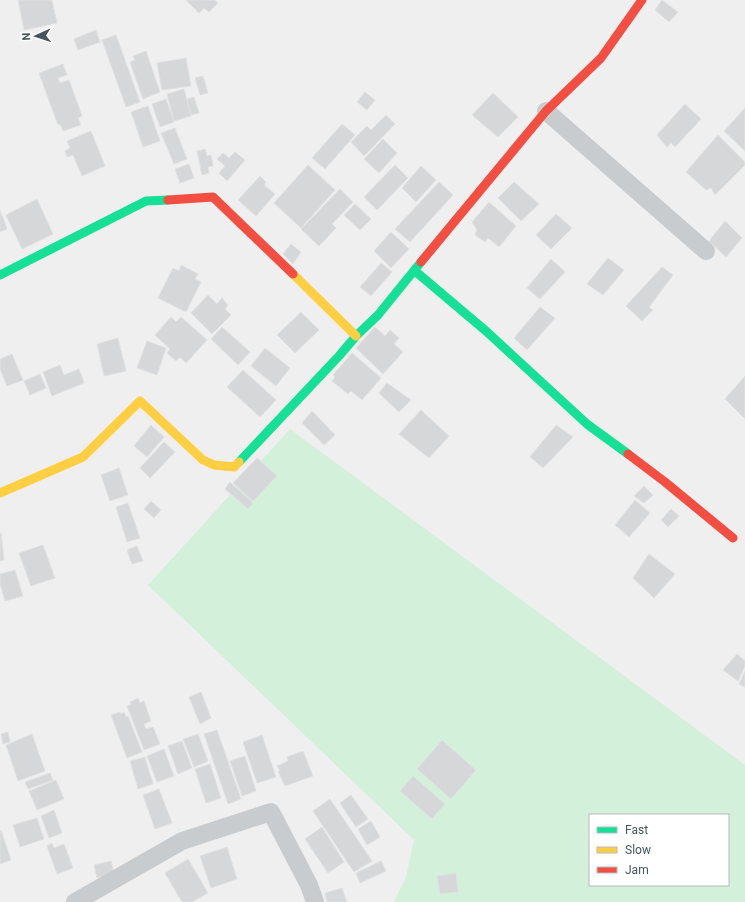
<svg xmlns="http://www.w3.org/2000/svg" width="745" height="902" font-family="Roboto,sans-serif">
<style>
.green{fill:#d3f0db;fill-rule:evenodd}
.building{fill:#d6d7d8;stroke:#e1e1e2}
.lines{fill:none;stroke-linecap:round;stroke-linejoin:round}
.street{stroke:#c9ccce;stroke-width:18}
.fast{stroke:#16e098;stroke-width:9}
.slow{stroke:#ffcf43;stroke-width:9}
.jam{stroke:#f24e42;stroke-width:9}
</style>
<rect width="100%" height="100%" fill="#f0efef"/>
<path class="green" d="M290,429L745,765V902H394L406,877L414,840L148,585ZM590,815H728V885H590Z"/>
<path class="building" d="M18,0H52L57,23L24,30Z
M186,0H214L218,3L209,12L204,8L199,13Z
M662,0L678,12L669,22L655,10Z
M96,30L100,42L78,50L74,39Z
M116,35L140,102L126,107L102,40Z
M146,51L160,92L143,99L130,62L135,60L133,56Z
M186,58L191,86L162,90L157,63Z
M63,64L67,75L58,78L60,83L69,80L82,116L78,118L81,125L63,131L60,124L58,125L39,73Z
M203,76L208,93L200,95L195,78Z
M184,89L191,116L174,121L167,94Z
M365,92L375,100L367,110L357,102Z
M493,93L518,117L498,137L472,115Z
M194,97L199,113L191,115L187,99Z
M166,99L174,122L160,127L152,104Z
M685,104L701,119L675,147L671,143L667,147L657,135Z
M148,106L160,141L143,147L131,112Z
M745,108V151L724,131Z
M386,115L395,124L364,156L351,142L367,126L371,130Z
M342,124L355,135L325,169L312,158Z
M175,128L187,159L174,164L161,133Z
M91,131L105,166L82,176L73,155L67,157L65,151L70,148L67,141Z
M718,135L745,162V165L715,195L711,188L706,190L686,172Z
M383,139L397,153L379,173L364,159Z
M205,149L207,156L211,155L213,166L208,167L209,173L202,175L197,151Z
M235,152L245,160L227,181L219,173L225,166L217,159L223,153L229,158Z
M189,164L194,178L180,183L175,169Z
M308,165L335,190L301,228L274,203Z
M395,165L408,178L377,210L364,197Z
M421,166L436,180L416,202L402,188Z
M260,176L266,182L264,185L275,194L256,216L238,200Z
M439,182L453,195L410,242L395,229Z
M514,182L539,204L521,221L498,198Z
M340,189L353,202L332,224L336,228L319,246L301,229Z
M37,199L53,234L22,249L6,215Z
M489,202L516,226L499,247L488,238L485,242L475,235L477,230L472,222Z
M355,204L371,219L360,230L344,215Z
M0,210L7,229L0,232Z
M556,214L572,228L551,249L536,235Z
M725,221L742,238L726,257L709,241Z
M391,232L409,249L391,268L374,251Z
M291,244L301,252L293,264L283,254Z
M608,258L624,270L603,295L587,284Z
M551,259L565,272L540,299L527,288Z
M381,263L392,272L371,296L360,287Z
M181,265L198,274L195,279L201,282L186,312L158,298L173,268L179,271Z
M662,267L673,275L649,307L653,310L642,321L626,306Z
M208,295L217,304L222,298L228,305L225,309L231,315L212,334L191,313Z
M540,307L555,318L527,350L514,338Z
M301,312L319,330L295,353L277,335Z
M171,317L176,322L181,317L207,340L186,363L180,357L176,361L167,353L170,349L155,335Z
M222,327L250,352L238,365L211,339Z
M375,327L385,336L390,330L399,338L394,344L403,352L383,374L356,348Z
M118,338L126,371L104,376L97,344Z
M147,341L166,348L157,375L137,368Z
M265,348L290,368L276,386L251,366Z
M352,353L381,378L362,400L351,391L348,394L332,381L335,377L333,375Z
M12,354L23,380L7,386L0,369V359Z
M60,365L64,375L79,369L84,383L52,396L43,372Z
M243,370L276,400L260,417L227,387Z
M40,374L46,388L30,395L24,381Z
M745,376V419L725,399Z
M387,383L411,400L399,412L379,393Z
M421,410L449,436L429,458L399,434Z
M312,411L335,435L324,445L302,423Z
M151,425L164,437L147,457L134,446Z
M556,425L573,437L543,468L530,457Z
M164,442L175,452L150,478L140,468Z
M257,458L277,476L253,501L233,483Z
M119,468L128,495L110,501L101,475Z
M230,482L253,503L248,509L225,489Z
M644,486L653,495L644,503L634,496Z
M635,500L650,513L629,537L615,525Z
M151,501L161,510L154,518L144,509Z
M128,503L140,538L127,542L116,507Z
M671,509L679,516L668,527L661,520Z
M0,533H1L4,560L0,561Z
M43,545L55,578L31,586L19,553Z
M137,546L143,561L132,564L127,550Z
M649,554L675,574L654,598L633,578Z
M15,570L23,596L5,601L0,584V574Z
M737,654L745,661V666L738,681L723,670Z
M745,671V687L739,684Z
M201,692L211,718L200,724L189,697Z
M138,698L140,703L144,701L151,721L144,724L146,729L153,727L160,744L144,750L127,706L131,705L130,702Z
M120,712L121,714L124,712L126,717L128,716L142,752L127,758L111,715Z
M217,730L241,799L228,804L204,734Z
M8,732L10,742L3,744L1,734Z
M32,734L45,771L18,781L6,745Z
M198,734L208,761L194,767L183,739Z
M262,735L276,777L257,783L243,742Z
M442,740L476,770L451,799L417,769Z
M182,741L192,768L178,774L168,746Z
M164,749L174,776L157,782L147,756Z
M303,751L313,776L285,786L278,771L280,770L277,766L288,761L287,757Z
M245,756L256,791L242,796L230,761Z
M145,757L153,784L138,789L130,761Z
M210,764L221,798L206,803L195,769Z
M50,773L53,780L28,789L25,782Z
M413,776L445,804L432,819L400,791Z
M56,780L64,799L37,810L29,791Z
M159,789L172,823L155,829L143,795Z
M351,795L368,819L356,827L340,803Z
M330,799L372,861L354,872L313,811Z
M54,810L62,833L49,838L41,816Z
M37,818L44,839L20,847L13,825Z
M371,821L380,837L367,845L358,829Z
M322,827L344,862L328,873L305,839Z
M1,830L11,860L0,864V831Z
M52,843L54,848L64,844L73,868L57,874L47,846Z
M227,847L237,879L211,888L200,856Z
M188,859L208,893L192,902H182L165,873Z
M111,861L114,874L97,878L94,865Z
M381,861L386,871L360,883L356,873Z
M456,873L458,892L440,894L437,876Z
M342,888L347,902H327L325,893Z"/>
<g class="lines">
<path class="street" d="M546,111L706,251
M75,902L182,841L271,812L309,885L315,902"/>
<path class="fast" d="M415,271L486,331L587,424L628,454
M0,275L146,201L168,200
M239,462L339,356L356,336L378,315L421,262"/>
<path class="slow" d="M293,274L356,336
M0,493L83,457L140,401L203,460L214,465L234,467L239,462"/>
<path class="jam" d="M168,200L213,197L293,274
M421,262L546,111L601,58L642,0
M628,454L665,482L733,538"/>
</g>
<rect x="589" y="814" width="140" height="72" fill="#ffffff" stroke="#b5bbbe"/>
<rect x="597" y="827" width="20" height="6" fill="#16e098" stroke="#b5bbbe"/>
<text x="625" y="834" font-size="12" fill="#46545c">Fast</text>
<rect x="597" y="847" width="20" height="6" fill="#ffcf43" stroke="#b5bbbe"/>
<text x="625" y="854" font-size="12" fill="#46545c">Slow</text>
<rect x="597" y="867" width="20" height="6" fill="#f24e42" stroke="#b5bbbe"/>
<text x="625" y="874" font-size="12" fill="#46545c">Jam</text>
<g transform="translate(36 36) rotate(267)" stroke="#ffffff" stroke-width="3" paint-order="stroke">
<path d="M0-3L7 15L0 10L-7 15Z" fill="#46545c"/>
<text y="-6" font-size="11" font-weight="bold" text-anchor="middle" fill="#46545c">N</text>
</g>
</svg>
